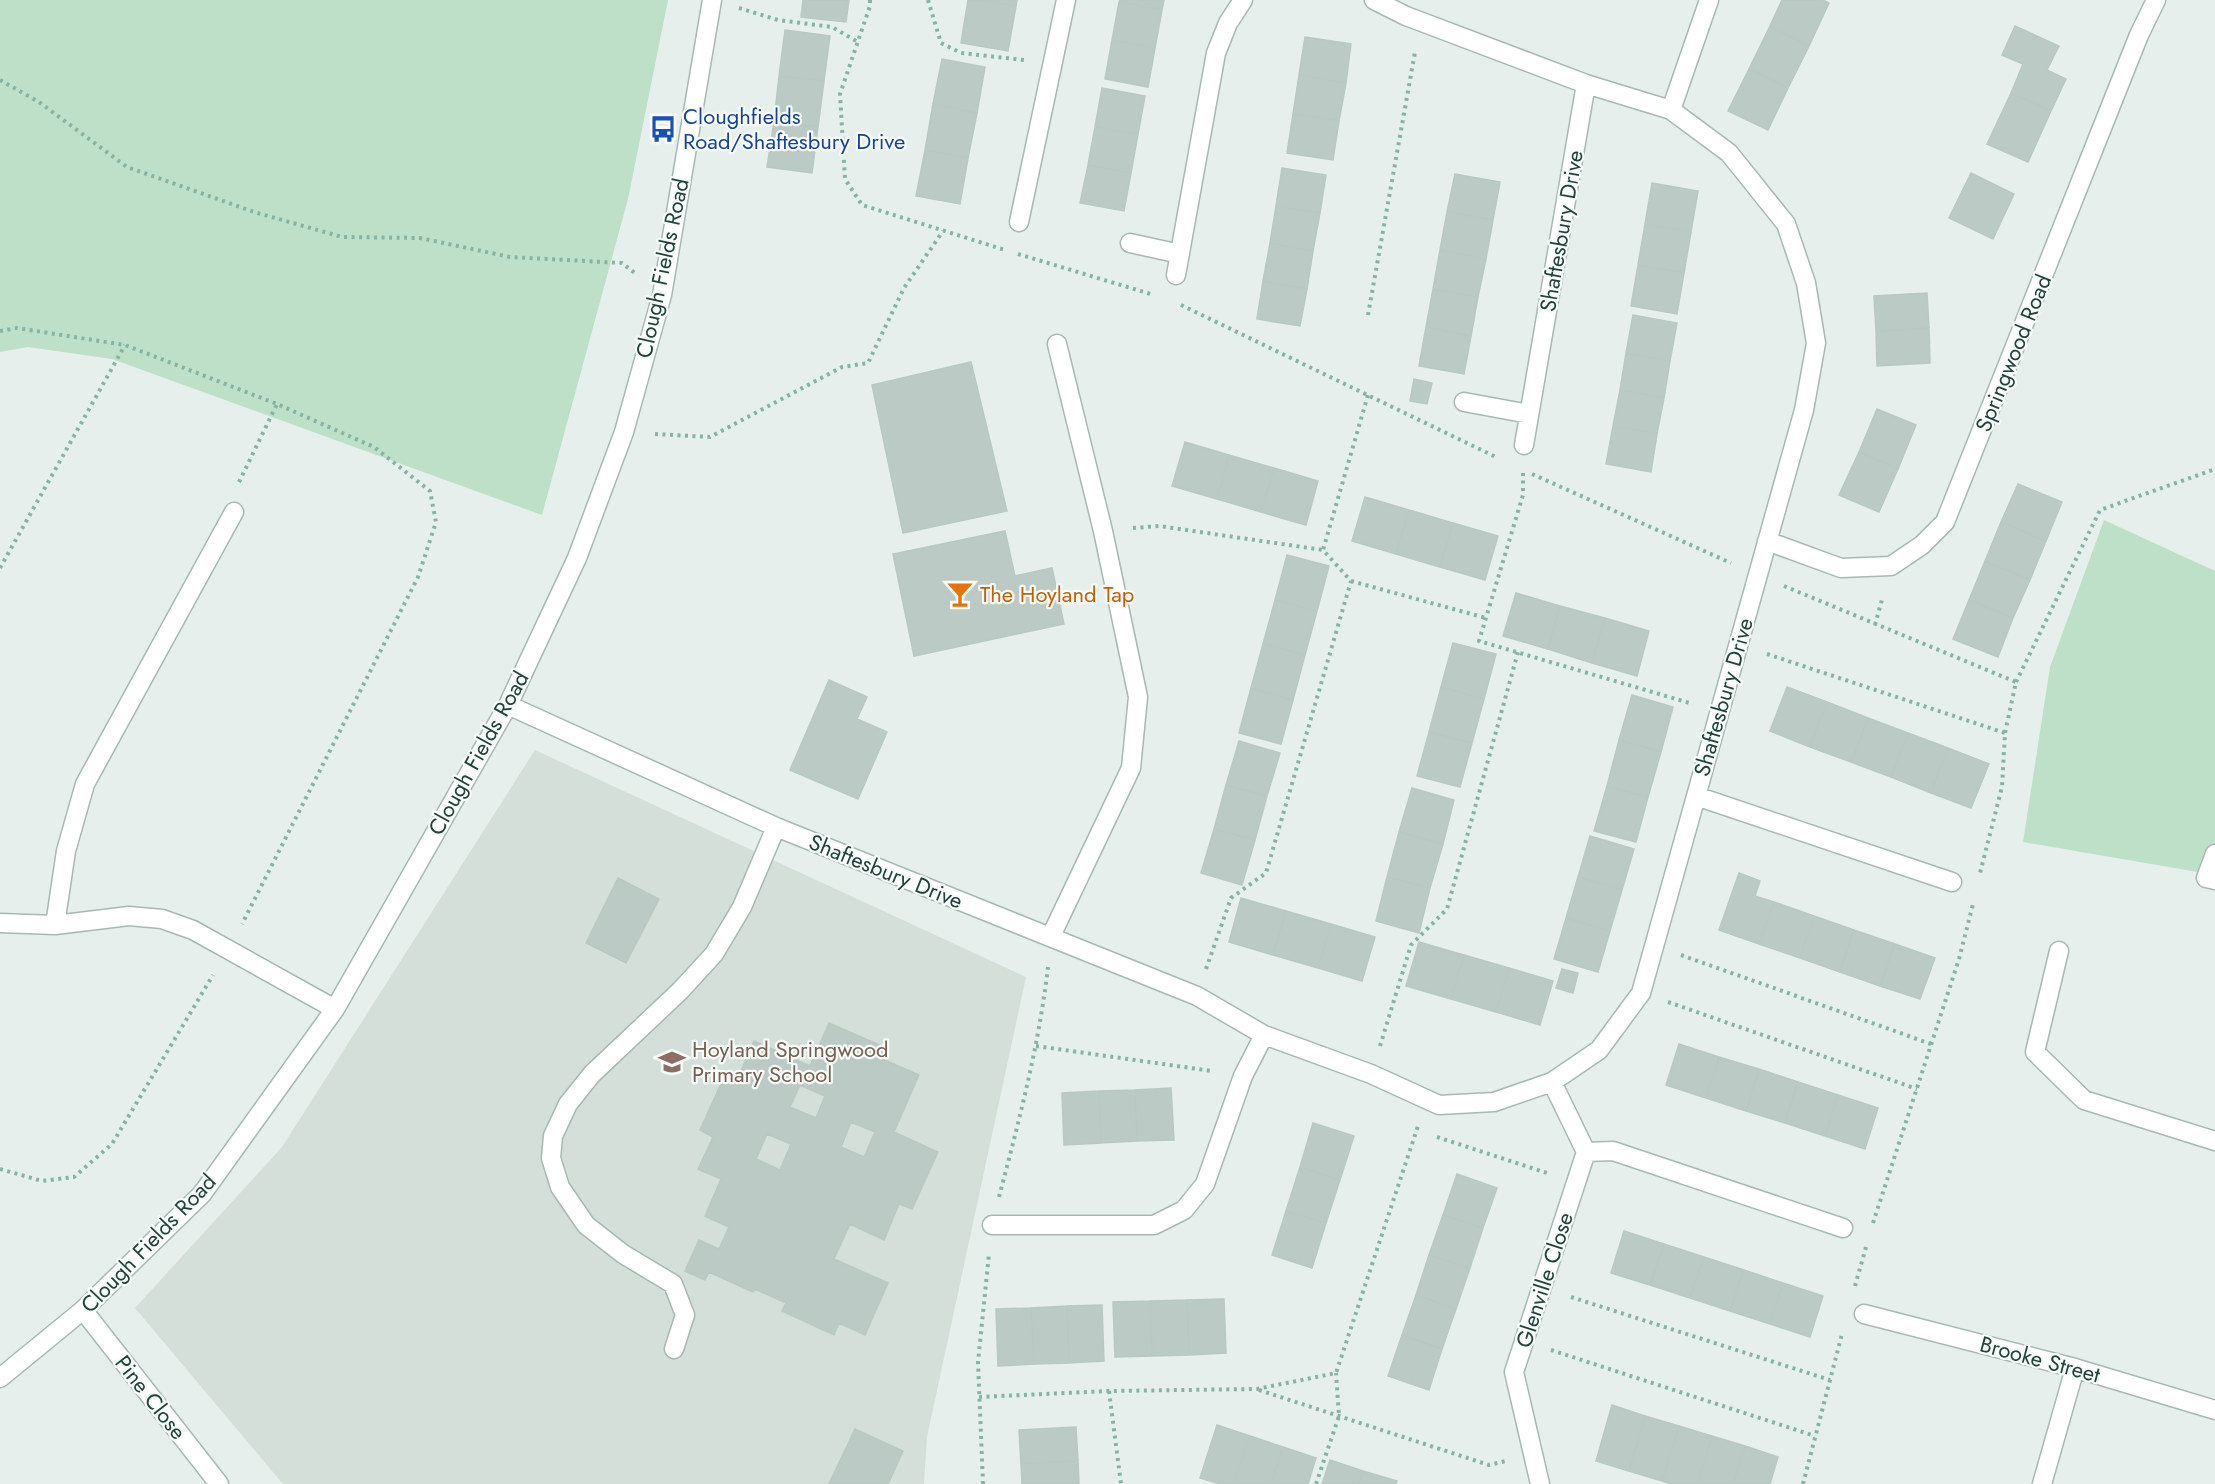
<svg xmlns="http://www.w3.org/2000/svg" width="2215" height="1484" font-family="Jost,sans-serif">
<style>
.built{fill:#d4dfda}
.green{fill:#bfe0c8}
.building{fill:#bbcac4;stroke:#b8c9c2;stroke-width:1.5;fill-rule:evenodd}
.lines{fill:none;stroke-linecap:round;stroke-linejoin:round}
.minor-casing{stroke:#a8b8b2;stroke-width:21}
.path{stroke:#86b3a5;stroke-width:4;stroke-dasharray:3 4.5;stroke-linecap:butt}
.minor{stroke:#fff;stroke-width:18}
.labels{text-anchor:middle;stroke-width:4.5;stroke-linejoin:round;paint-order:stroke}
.transit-label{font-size:22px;fill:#164399;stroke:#f7fbf9;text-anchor:start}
.street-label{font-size:22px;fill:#24423a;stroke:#f7fbf9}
.food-label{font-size:22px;fill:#c56008;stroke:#f7fbf9;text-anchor:start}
.education-label{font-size:22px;fill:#785e54;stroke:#f7fbf9;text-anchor:start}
</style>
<rect width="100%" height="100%" fill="#e6efeb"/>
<path class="built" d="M535,750L1026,977L927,1437L924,1484H283L135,1308L282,1147Z"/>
<path class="green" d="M0,0H668L628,199L542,515L112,359L28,347L0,352Z
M2104,520L2215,571V875L2023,842L2050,667Z"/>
<path class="building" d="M803,0H849L846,22L801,17Z
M968,0H981L1016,6L1008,51L961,43Z
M981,0H1017L1016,6Z
M1120,0H1164L1162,10L1119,2Z
M1782,0H1823L1829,3L1809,46L1770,26Z
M1119,2L1162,10L1155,48L1112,40Z
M1770,26L1809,46L1788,88L1749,69Z
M2015,26L2059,46L2047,70L2066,79L2051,111L2011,93L2023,64L2002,55Z
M785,30L830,36L824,81L779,76Z
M1305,37L1351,44L1346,83L1299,75Z
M1112,40L1155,48L1148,87L1105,79Z
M942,59L985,67L977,113L933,104Z
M1749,69L1788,88L1768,130L1728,111Z
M1299,75L1346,83L1339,121L1293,114Z
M779,76L824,81L818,127L774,121Z
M1102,88L1145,96L1138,134L1095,127Z
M2011,93L2051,111L2028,162L1987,144Z
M933,104L977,113L968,158L925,150Z
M1293,114L1339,121L1333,160L1287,153Z
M774,121L818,127L812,173L767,167Z
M1095,127L1138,134L1131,173L1088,165Z
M925,150L968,158L960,204L916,196Z
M1088,165L1131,173L1124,211L1080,203Z
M1282,168L1326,175L1320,213L1276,206Z
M1971,173L2014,194L1993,239L1949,218Z
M1455,174L1500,182L1493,220L1447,212Z
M1652,183L1698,191L1691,232L1645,224Z
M1276,206L1320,213L1313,251L1270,243Z
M1447,212L1493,220L1486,259L1440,250Z
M1645,224L1691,232L1684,273L1638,265Z
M1270,243L1313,251L1307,289L1263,281Z
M1440,250L1486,259L1478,297L1433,289Z
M1638,265L1684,273L1677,314L1631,306Z
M1263,281L1307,289L1300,326L1257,319Z
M1433,289L1478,297L1471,336L1426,327Z
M1927,293L1929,328L1876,331L1874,296Z
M1633,315L1677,323L1670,361L1626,353Z
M1426,327L1471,336L1464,374L1419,366Z
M1929,328L1930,363L1877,366L1876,331Z
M1626,353L1670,361L1664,398L1620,390Z
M971,362L1007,511L903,533L872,385Z
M1414,379L1432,383L1427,404L1410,401Z
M1620,390L1664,398L1657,434L1613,426Z
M1877,409L1916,425L1898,469L1859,452Z
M1613,426L1657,434L1651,472L1606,464Z
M1185,442L1229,455L1217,499L1172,486Z
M1859,452L1898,469L1879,512L1839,495Z
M1229,455L1274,468L1261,512L1217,499Z
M1274,468L1318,481L1306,525L1261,512Z
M2018,484L2062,502L2046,541L2001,522Z
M1365,497L1409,510L1396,554L1352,541Z
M1409,510L1453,523L1440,567L1396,554Z
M2001,522L2046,541L2030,580L1985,561Z
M1453,523L1498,536L1485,580L1440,567Z
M1005,531L1015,576L1052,568L1064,624L914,656L893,554Z
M1287,555L1329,566L1317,611L1275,600Z
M1985,561L2030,580L2013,618L1969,600Z
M1516,593L1560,606L1548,649L1503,636Z
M1275,600L1317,611L1305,655L1263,644Z
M1969,600L2013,618L1998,657L1953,639Z
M1560,606L1605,618L1592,663L1548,649Z
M1605,618L1649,631L1637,676L1592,663Z
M1453,643L1496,654L1484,699L1441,687Z
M1263,644L1305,655L1293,700L1251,688Z
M829,680L867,697L857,719L887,732L858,799L790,770Z
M1441,687L1484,699L1472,743L1429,732Z
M1787,687L1827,702L1810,747L1770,731Z
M1251,688L1293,700L1281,744L1239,733Z
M1632,695L1673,707L1661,752L1619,740Z
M1827,702L1868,718L1851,762L1810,747Z
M1868,718L1908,733L1891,777L1851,762Z
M1429,732L1472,743L1460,787L1417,776Z
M1908,733L1948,748L1931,793L1891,777Z
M1619,740L1661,752L1648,797L1607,786Z
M1239,741L1280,753L1267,796L1226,785Z
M1948,748L1989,764L1971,808L1931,793Z
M1226,785L1267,796L1255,840L1214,829Z
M1607,786L1648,797L1636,842L1594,831Z
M1412,788L1454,800L1443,844L1399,832Z
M1214,829L1255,840L1242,885L1201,873Z
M1399,832L1443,844L1430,888L1387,877Z
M1590,836L1634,849L1622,890L1578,877Z
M1739,873L1760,881L1755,896L1774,902L1759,944L1719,930Z
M1387,877L1430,888L1419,933L1376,921Z
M1578,877L1622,890L1610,931L1566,918Z
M618,878L659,899L626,963L586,943Z
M1241,898L1286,911L1273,955L1229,942Z
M1774,902L1814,916L1800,958L1759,944Z
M1286,911L1331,924L1318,968L1273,955Z
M1814,916L1854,930L1840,972L1800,958Z
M1566,918L1610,931L1598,972L1554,959Z
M1331,924L1375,937L1362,981L1318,968Z
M1854,930L1895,944L1880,986L1840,972Z
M1419,942L1464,955L1451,999L1406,986Z
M1895,944L1935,958L1920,999L1880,986Z
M1464,955L1509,968L1496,1012L1451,999Z
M1509,968L1553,981L1540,1025L1496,1012Z
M1562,969L1578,973L1573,993L1556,988Z
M829,1023L886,1048L882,1059L919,1075L894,1132L938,1152L912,1209L899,1204L884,1240L850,1224L834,1259L888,1283L865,1335L839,1323L834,1335L782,1311L786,1303L755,1289L753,1292L709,1272L705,1280L685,1271L699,1240L719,1249L729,1227L705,1216L721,1179L698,1169L713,1137L700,1130L725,1075L737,1080L754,1041L810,1066ZM800,1085L825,1096L816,1118L790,1107ZM851,1122L875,1132L864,1157L841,1147ZM767,1134L791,1144L780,1170L756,1159Z
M1679,1044L1719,1057L1706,1098L1666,1085Z
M1719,1057L1759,1069L1746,1111L1706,1098Z
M1759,1069L1798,1082L1785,1123L1746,1111Z
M1798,1082L1838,1095L1825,1136L1785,1123Z
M1171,1088L1174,1140L1137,1141L1135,1090Z
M1135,1090L1137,1141L1101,1143L1099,1091Z
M1099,1091L1101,1143L1064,1145L1062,1093Z
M1838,1095L1878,1108L1865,1149L1825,1136Z
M1313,1123L1354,1136L1340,1180L1300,1167Z
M1300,1167L1340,1180L1326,1223L1286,1211Z
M1457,1174L1497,1188L1483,1228L1443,1215Z
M1286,1211L1326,1223L1312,1268L1272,1255Z
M1443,1215L1483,1228L1470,1268L1429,1255Z
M1624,1231L1664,1244L1650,1285L1611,1273Z
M1664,1244L1704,1257L1690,1298L1650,1285Z
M1429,1255L1470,1268L1456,1309L1416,1295Z
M1704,1257L1744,1270L1730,1311L1690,1298Z
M1744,1270L1783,1283L1770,1324L1730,1311Z
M1783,1283L1823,1296L1810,1337L1770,1324Z
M1416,1295L1456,1309L1442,1349L1402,1335Z
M1224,1299L1226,1353L1189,1355L1187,1300Z
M1187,1300L1189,1355L1152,1356L1150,1301Z
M1150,1301L1152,1356L1115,1357L1113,1302Z
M1102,1305L1104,1361L1069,1363L1067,1306Z
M1067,1306L1069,1363L1034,1364L1031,1308Z
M1031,1308L1034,1364L998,1366L996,1309Z
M1402,1335L1442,1349L1429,1390L1388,1376Z
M1612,1405L1645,1416L1629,1471L1596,1461Z
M1645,1416L1679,1426L1662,1481L1629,1471Z
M1217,1425L1250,1436L1234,1484H1220L1200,1478Z
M1679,1426L1712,1436L1698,1484H1671L1662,1481Z
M1076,1427L1078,1461L1021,1464L1019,1430Z
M855,1429L903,1451L888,1484H829Z
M1250,1436L1283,1447L1271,1484H1234Z
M1712,1436L1745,1446L1733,1484H1698Z
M1745,1446L1778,1457L1770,1484H1733Z
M1283,1447L1316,1458L1308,1484H1271Z
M1330,1460L1363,1471L1359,1484H1322Z
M1078,1461L1079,1484H1022L1021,1464Z
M1363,1471L1397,1481L1396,1484H1359Z"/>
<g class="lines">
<defs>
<path id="minor" d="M1671,110L1709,0
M1019,222L1066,0
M1130,243L1180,254
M1176,275L1216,53L1228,23L1243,0
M1464,402L1529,414
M1524,445L1586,84
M1767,541L1841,568L1891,566L1922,545L1945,522L2139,35L2156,0
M508,705L776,827L1197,996L1264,1035L1371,1074L1439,1105L1494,1102L1552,1082L1599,1050L1641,993L1804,410L1816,343L1806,283L1786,224L1729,153L1671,110L1586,84L1406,16L1374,0
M1696,796L1952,882
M2215,854L2206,878L2215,880
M0,923L55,925L129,916L162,919L193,930L335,1009
M55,925L66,851L85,784L234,512
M1051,936L1131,768L1138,697L1103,531L1057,344
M2059,951L2035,1052L2084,1100L2215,1141
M1586,1152L1613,1151L1843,1228
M992,1225H1154L1184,1210L1205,1184L1243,1076L1264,1035
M83,1310L219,1484
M1864,1314L2075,1368L2215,1410
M674,1349L685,1315L673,1284L623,1254L586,1225L560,1187L551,1158L553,1136L568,1104L592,1074L680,991L714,954L742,907L776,827
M0,1378L83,1310L202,1194L335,1009L508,705L577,558L624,432L662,295L712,0
M1540,1484L1514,1372L1586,1152L1552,1082
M2042,1484L2075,1368"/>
</defs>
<use href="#minor" class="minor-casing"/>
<path class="path" d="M870,0V6L840,94L845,179L862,205L1005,250
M928,0L941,43L961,53L1024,60
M739,8L778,20L832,27L858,42
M0,80L39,102L127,167L254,212L342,237L420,238L510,257L622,263L636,274
M1018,254L1154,295
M1181,305L1498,458
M1368,315L1415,52
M0,331L17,328L125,345L277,404L374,447L430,491L436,522L418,577L242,924
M655,434L710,437L842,367L868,363L904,288L943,231
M1523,473V495L1479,641L1693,704
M1532,474L1731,563
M239,482L277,404
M1133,528L1159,526L1323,550
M0,568L125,345
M1351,581L1486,618
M1784,586L2016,682L2005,733L2002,787L1980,873
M1875,625L1883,596
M1767,654L2005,733
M2016,682L2100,510L2215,469
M1681,955L1931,1044
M1206,969L1231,898L1266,873L1351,581L1323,550L1368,395
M1668,1002L1917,1089
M1036,1046L1212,1071
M1380,1046L1411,945L1447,909L1518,652
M1437,1137L1547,1173
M0,1169L42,1181L74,1177L112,1144L213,975
M999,1197C1019,1121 1039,1045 1048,967
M1873,1223L1959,959L1973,904
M1855,1286L1866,1247
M1571,1297L1830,1380
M1551,1350L1815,1436
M1259,1390L1489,1465L1506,1461
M1109,1391L1121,1484
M979,1397L1109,1391L1257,1389L1336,1373L1418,1126
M983,1484L978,1362L989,1254
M1316,1484L1339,1416L1336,1373
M1803,1484L1842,1334"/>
<use href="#minor" class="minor"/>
</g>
<defs>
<symbol id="bus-bare" viewBox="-9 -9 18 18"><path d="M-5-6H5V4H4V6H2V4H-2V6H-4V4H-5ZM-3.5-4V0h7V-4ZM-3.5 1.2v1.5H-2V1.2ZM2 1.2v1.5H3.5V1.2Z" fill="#1a4fb4" stroke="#f7fbf9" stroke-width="2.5" paint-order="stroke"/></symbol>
<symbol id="bar-bare" viewBox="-9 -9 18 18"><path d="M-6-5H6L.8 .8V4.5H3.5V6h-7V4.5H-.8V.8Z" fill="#e8710a" stroke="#f7fbf9" stroke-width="2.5" paint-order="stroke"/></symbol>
<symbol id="school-bare" viewBox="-9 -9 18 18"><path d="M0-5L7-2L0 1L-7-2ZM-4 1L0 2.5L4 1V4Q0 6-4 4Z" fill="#8d6e63" stroke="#f7fbf9" stroke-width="2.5" paint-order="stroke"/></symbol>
</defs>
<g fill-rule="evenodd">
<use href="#bus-bare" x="644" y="110" width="38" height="38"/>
<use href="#bar-bare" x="941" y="575" width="38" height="38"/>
<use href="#school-bare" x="653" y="1043" width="38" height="38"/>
</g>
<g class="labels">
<g class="transit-label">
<text x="683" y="124">Cloughfields<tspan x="683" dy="25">Road/Shaftesbury Drive</tspan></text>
</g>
<g class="street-label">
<text transform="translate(1561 231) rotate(-80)" y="8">Shaftesbury Drive</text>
<text transform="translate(662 268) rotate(-78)" y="8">Clough Fields Road</text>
<text transform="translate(2013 353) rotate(-68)" y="8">Springwood Road</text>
<text transform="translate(1723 697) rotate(-74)" y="8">Shaftesbury Drive</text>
<text transform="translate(478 753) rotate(-61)" y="8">Clough Fields Road</text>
<text transform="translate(886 871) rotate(22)" y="8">Shaftesbury Drive</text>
<text transform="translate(148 1243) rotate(-46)" y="8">Clough Fields Road</text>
<text transform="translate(1544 1280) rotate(-72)" y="8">Glenville Close</text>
<text transform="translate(2040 1359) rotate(15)" y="8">Brooke Street</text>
<text transform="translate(151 1397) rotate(52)" y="8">Pine Close</text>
</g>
<g class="food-label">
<text x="980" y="602">The Hoyland Tap</text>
</g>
<g class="education-label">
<text x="692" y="1057">Hoyland Springwood<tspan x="692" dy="25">Primary School</tspan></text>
</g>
</g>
</svg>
